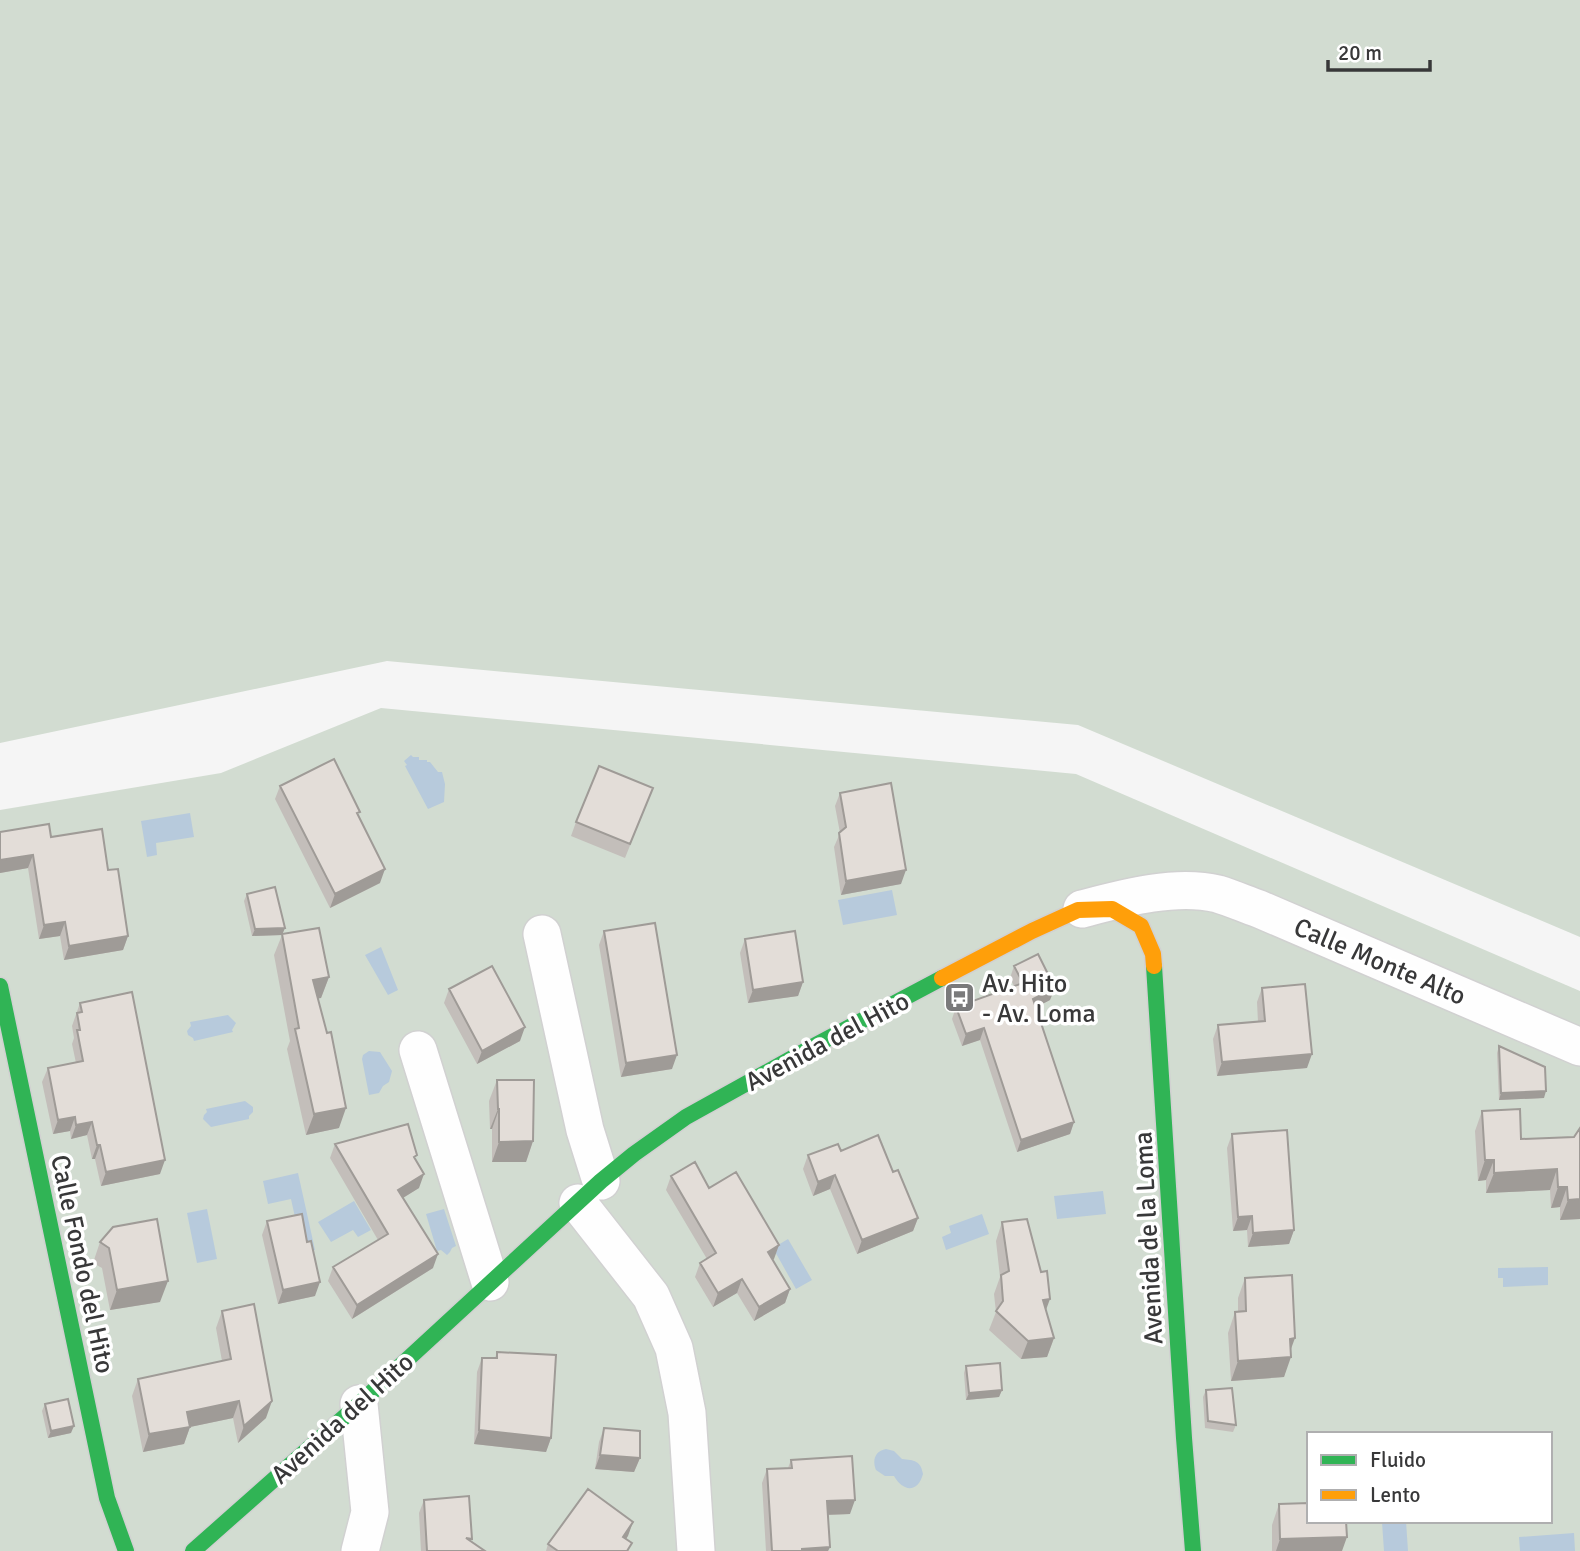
<svg xmlns="http://www.w3.org/2000/svg" width="1580" height="1551" font-family="Signika,sans-serif">
<style>
.green{fill:#d2dcd1;fill-rule:evenodd}
.water{fill:#b7cadc}
.lines{fill:none;stroke-linecap:round;stroke-linejoin:round}
.street-casing{stroke:#d1d1d1;stroke-width:40}
.fast-casing{stroke:#d1d1d1;stroke-width:19}
.slow-casing{stroke:#d1d1d1;stroke-width:19}
.street{stroke:#fefefe;stroke-width:37}
.fast{stroke:#30b455;stroke-width:16}
.slow{stroke:#ff9f0a;stroke-width:16}
.wall{fill:#c3beba}
.shaded-wall{fill:#9f9b97}
.building{fill:#e3ddd8;stroke:#9f9b97;stroke-width:2}
.labels{text-anchor:middle;stroke-width:7;stroke-linejoin:round;paint-order:stroke}
.street-label{font-size:26px;fill:#383839;stroke:#fff}
.poi-label{font-size:26px;fill:#383839;stroke:#fff;text-anchor:start}
</style>
<rect width="100%" height="100%" fill="#f5f5f5"/>
<path class="green" d="M0,0H1580V937L1078,725L387,661L0,743Z
M381,708L1076,774L1580,991V1551H0V810L221,773ZM1309,1434H1550V1521H1309Z"/>
<path class="water" d="M411,755L413,757H419V760H427V762H430L438,772H442L445,784L444,802L428,809L405,766L407,765L404,761Z
M190,813L194,837L156,843L157,855L147,857L141,821Z
M892,890L897,915L843,925L838,900Z
M381,947L398,990L388,995L365,955Z
M228,1015L236,1023L232,1030L233,1032L194,1041L193,1038L188,1035L187,1031L191,1026L190,1022Z
M369,1051L380,1052L392,1071L389,1082L383,1086L379,1093L369,1095L362,1059L363,1055Z
M245,1101L253,1107V1112L249,1116V1119L211,1127L203,1119L204,1115L207,1112L206,1109Z
M298,1173L315,1250L303,1253L291,1199L268,1204L263,1181Z
M1103,1191L1106,1214L1057,1219L1054,1196Z
M354,1201L371,1230L358,1237L353,1230L331,1242L318,1222Z
M207,1209L217,1259L197,1263L187,1213Z
M444,1209L456,1246L452,1248L450,1252L447,1255L441,1250L437,1251L426,1214Z
M982,1214L989,1234L946,1250L942,1237L951,1233L949,1226Z
M788,1239L812,1280L796,1289L773,1248Z
M1548,1267V1285L1503,1287V1278H1498V1268Z
M886,1449L894,1451L902,1459C914,1460 921,1461 923,1474C918,1493 903,1492 894,1476H885L876,1470C872,1460 875,1451 886,1449Z
M1406,1521L1408,1551H1384L1382,1522Z
M1574,1533L1575,1551H1520L1519,1537Z"/>
<g class="lines">
<defs>
<path id="street" d="M1082,909C1124,898 1175,884 1218,894C1231,898 1245,904 1259,909L1580,1047
M542,934L585,1130L601,1181
M418,1050L490,1282
M578,1203L651,1296L674,1348L687,1413L696,1551
M359,1404L370,1512L360,1551"/>
<path id="fast" d="M1154,966L1184,1438L1193,1551
M0,986L107,1498L126,1551
M193,1551L359,1404L601,1181L634,1154L686,1117L812,1047L942,978"/>
<path id="slow" d="M942,978L1032,931L1078,910L1112,909L1141,926L1153,954L1154,966"/>
</defs>
<use href="#street" class="street-casing"/>
<use href="#fast" class="fast-casing"/>
<use href="#slow" class="slow-casing"/>
<use href="#street" class="street"/>
<use href="#fast" class="fast"/>
<use href="#slow" class="slow"/>
</g>
<path class="wall" d="M280,786L358,816L380,883L330,908L275,799Z
M653,788L625,858L571,836L576,822Z
M840,793L901,884L841,895L834,847L840,833L835,806Z
M0,832L51,837L108,870L128,936L123,950L64,960L60,936L39,939L28,868L0,873Z
M247,894L285,928L282,934L329,977L321,998H318L339,1128L306,1135L287,1049L290,1041L274,955L282,935L252,936L244,901Z
M604,931L672,1069L621,1077L599,945Z
M745,939L803,982L798,996L748,1003L740,953Z
M1014,966L1050,1000L1036,1007L1074,1122L1070,1134L1017,1152L980,1040L962,1046L952,1019L956,1007L1014,986L1010,978Z
M1262,988L1307,1068L1217,1076L1213,1039L1218,1025L1258,1022L1257,1002Z
M449,989L520,1041L477,1064L444,1003Z
M80,1003L160,1174L101,1186L95,1159H92L87,1135L71,1139L70,1131L53,1134L42,1082L48,1068L76,1063L72,1044L74,1038L72,1026Z
M1499,1046L1544,1098L1499,1100L1497,1053Z
M497,1080L533,1141L526,1162H492V1129H490L489,1101Z
M1482,1111L1521,1139L1574,1137L1580,1128V1219L1560,1220V1207L1551,1208L1550,1190L1486,1193V1180L1478,1181L1475,1131Z
M1232,1134L1294,1230L1289,1244L1248,1247L1247,1230L1233,1231L1227,1148Z
M335,1144L415,1159L419,1188L403,1198L433,1268L352,1319L328,1281L333,1267L378,1240L330,1158Z
M841,1151L893,1172L918,1218L913,1231L857,1254L830,1189L813,1196L803,1169L808,1155Z
M671,1176L709,1188L774,1259L773,1260L790,1289L785,1303L754,1321L737,1293L713,1307L695,1277L700,1263L707,1259L666,1190Z
M267,1221L315,1296L278,1304L262,1235Z
M1002,1222L1046,1311L1054,1338L1047,1357L1021,1359L989,1330L996,1312L994,1294L1000,1277L996,1241Z
M113,1227L160,1302L110,1310L102,1268L93,1263L100,1242Z
M1245,1278L1291,1350L1284,1377L1231,1381L1228,1333L1235,1312H1238V1298Z
M222,1311L266,1418L238,1443L233,1418L190,1427L184,1444L143,1452L132,1396L138,1379L222,1361L216,1328Z
M497,1352L551,1438L546,1452L474,1444L477,1372L482,1358H495Z
M966,1366L1002,1390L999,1397L966,1400L964,1373Z
M1206,1390L1236,1425L1233,1432L1205,1428L1203,1397Z
M45,1404L71,1433L48,1438L42,1411Z
M604,1428L640,1458L634,1472L595,1469L599,1442Z
M791,1460L850,1514L828,1515L830,1547L828,1551H766L762,1483L767,1469L788,1468Z
M424,1500L472,1539L471,1541L485,1551H421L419,1513Z
M1279,1504L1342,1551H1272V1525Z
M633,1522L626,1539L629,1551H546L548,1544Z"/>
<path class="shaded-wall" d="M33,855L28,868L0,873V860Z
M385,869L380,883L330,908L335,894Z
M906,870L901,884L841,895L846,881Z
M65,922L60,936L39,939L44,925Z
M285,928L282,935L252,936L255,929Z
M128,936L123,950L64,960L69,946Z
M329,977L321,998L306,1001L313,980Z
M803,982L798,996L748,1003L753,990Z
M1055,988L1050,1000L1029,1011L1033,999Z
M525,1027L520,1041L477,1064L482,1051Z
M984,1028L980,1040L962,1046L966,1034Z
M1312,1054L1307,1068L1217,1076L1222,1062Z
M677,1055L672,1069L621,1077L626,1063Z
M1546,1091L1544,1098L1499,1100L1501,1093Z
M346,1108L339,1128L306,1135L314,1114Z
M498,1109H499L492,1129H490Z
M75,1117L70,1131L53,1134L58,1120Z
M92,1122L87,1135L71,1139L76,1125Z
M1074,1122L1070,1134L1017,1152L1021,1140Z
M533,1141L526,1162H492L499,1142Z
M97,1145H100L95,1159H92Z
M165,1160L160,1174L101,1186L106,1172Z
M1485,1160H1494L1486,1180L1478,1181Z
M1557,1169L1550,1190L1486,1193L1494,1173Z
M424,1174L419,1188L393,1204L398,1190Z
M835,1175L830,1189L813,1196L818,1182Z
M1558,1187H1567L1560,1207L1551,1208Z
M1580,1199V1219L1560,1220L1568,1200Z
M1252,1216L1247,1230L1233,1231L1238,1217Z
M918,1218L913,1231L857,1254L862,1240Z
M1294,1230L1289,1244L1248,1247L1253,1233Z
M779,1245L774,1259L763,1266L768,1252Z
M438,1254L433,1268L352,1319L357,1305Z
M742,1279L737,1293L713,1307L718,1293Z
M168,1281L160,1302L110,1310L117,1290Z
M320,1282L315,1296L278,1304L283,1290Z
M790,1289L785,1303L754,1321L759,1307Z
M1050,1299L1043,1318V1300Z
M1054,1338L1047,1357L1021,1359L1028,1341Z
M1295,1338L1288,1357H1291L1284,1377L1231,1381L1238,1361L1290,1339Z
M1002,1390L999,1397L966,1400L969,1393Z
M239,1401L233,1418L190,1427L184,1444L143,1452L149,1434L187,1412Z
M272,1401L266,1418L238,1443L244,1426Z
M74,1426L71,1433L48,1438L51,1431Z
M479,1430L551,1438L546,1452L474,1444Z
M600,1455L640,1458L634,1472L595,1469Z
M855,1500L850,1514L822,1515L827,1501Z
M633,1522L628,1536L618,1551L623,1537Z
M1347,1537L1342,1551H1276L1280,1539Z
M830,1547L828,1551H801L802,1549Z"/>
<path class="building" d="M334,759L360,812L357,813L385,869L335,894L280,786Z
M599,766L653,788L630,844L576,822Z
M891,783L906,870L846,881L839,833L846,827L840,793Z
M49,824L51,837L102,829L108,870L118,869L128,936L69,946L65,922L44,925L33,855L0,860V832Z
M275,887L285,928L255,929L247,894Z
M655,923L677,1055L626,1063L604,931Z
M319,928L329,977L313,980L327,1033L331,1032L346,1108L314,1114L295,1029L299,1028L282,934Z
M795,931L803,982L753,990L745,939Z
M1038,954L1055,988L1033,999L1074,1122L1021,1140L984,1028L966,1034L956,1007L1023,983L1014,966Z
M492,966L525,1027L482,1051L449,989Z
M1305,984L1312,1054L1222,1062L1218,1025L1265,1021L1262,988Z
M132,992L165,1160L106,1172L100,1145H97L92,1122L76,1125L75,1117L58,1120L48,1068L83,1061L77,1030H80L77,1013L82,1012L80,1003Z
M1499,1046L1545,1067L1546,1091L1501,1093Z
M497,1080H534L533,1141L499,1142V1109H498Z
M1520,1109L1521,1139L1574,1137L1580,1128V1199L1568,1200L1567,1187H1558L1557,1169L1494,1173V1160H1485L1482,1111Z
M408,1124L417,1155L414,1157L424,1174L398,1190L438,1254L357,1305L333,1267L388,1234L335,1144Z
M1287,1130L1294,1230L1253,1233L1252,1216L1238,1217L1232,1134Z
M878,1135L893,1172L898,1170L918,1218L862,1240L835,1175L818,1182L808,1155L838,1144L841,1151Z
M695,1162L709,1188L736,1172L779,1245L768,1252L790,1289L759,1307L742,1279L718,1293L700,1263L716,1253L671,1176Z
M302,1214L307,1242L311,1241L320,1282L283,1290L267,1221Z
M157,1219L168,1281L117,1290L109,1248L100,1242L113,1227Z
M1027,1219L1041,1272L1047,1271L1050,1299L1043,1300L1054,1338L1028,1341L996,1311L1003,1301L1001,1275L1009,1271L1002,1222Z
M1292,1275L1295,1338L1290,1339L1291,1357L1238,1361L1235,1312L1246,1311L1245,1278Z
M254,1304L272,1401L244,1426L239,1401L187,1412L190,1427L149,1434L138,1379L231,1359L222,1311Z
M497,1352L556,1355L551,1438L479,1430L482,1358H497Z
M1000,1363L1002,1390L969,1393L966,1366Z
M1232,1388L1236,1425L1208,1421L1206,1390Z
M68,1399L74,1426L51,1431L45,1404Z
M604,1428L640,1431V1458L600,1455Z
M852,1456L855,1500L827,1501L830,1547L802,1549V1551H772L767,1469L792,1468L791,1460Z
M588,1489L633,1522L623,1537L632,1543L627,1551H558L548,1544Z
M469,1496L472,1539L466,1538L485,1551H427L424,1500Z
M1309,1503V1521H1346L1347,1537L1280,1539L1279,1504Z"/>
<defs>
<symbol id="bus-square" viewBox="-11 -11 22 22"><rect x="-9" y="-9" width="18" height="18" rx="4" fill="#7a7a7b" stroke="#fff"/><path d="M-5-6H5V4H4V6H2V4H-2V6H-4V4H-5ZM-3.5-4V0h7V-4ZM-3.5 1.2v1.5H-2V1.2ZM2 1.2v1.5H3.5V1.2Z" fill="#fff"/></symbol>
</defs>
<g fill-rule="evenodd">
<use href="#bus-square" x="942" y="980" width="35" height="35"/>
</g>
<g class="labels">
<g class="street-label">
<text transform="translate(1380 961) rotate(23)" y="9">Calle Monte Alto</text>
<text transform="translate(827 1041) rotate(-28)" y="9">Avenida del Hito</text>
<text transform="translate(1148 1238) rotate(-93)" y="9">Avenida de la Loma</text>
<text transform="translate(83 1264) rotate(78)" y="9">Calle Fondo del Hito</text>
<text transform="translate(342 1418) rotate(-42)" y="9">Avenida del Hito</text>
</g>
<g class="poi-label">
<text x="982" y="992">Av. Hito<tspan x="982" dy="30">- Av. Loma</tspan></text>
</g>
</g>
<rect x="1307" y="1432" width="245" height="91" fill="#ffffff" stroke="#afafb0" stroke-width="2"/>
<rect x="1321" y="1455" width="35" height="10" fill="#30b455" stroke="#afafb0" stroke-width="2"/>
<text x="1370" y="1467" font-size="21" fill="#383839">Fluido</text>
<rect x="1321" y="1490" width="35" height="10" fill="#ff9f0a" stroke="#afafb0" stroke-width="2"/>
<text x="1370" y="1502" font-size="21" fill="#383839">Lento</text>
<path d="M1328 60v10h102v-10" fill="none" stroke="#383839" stroke-width="3.5"/>
<text x="1338" y="60" font-size="21" fill="#383839" stroke="#ffffff" stroke-width="5" paint-order="stroke">20 m</text>
</svg>
